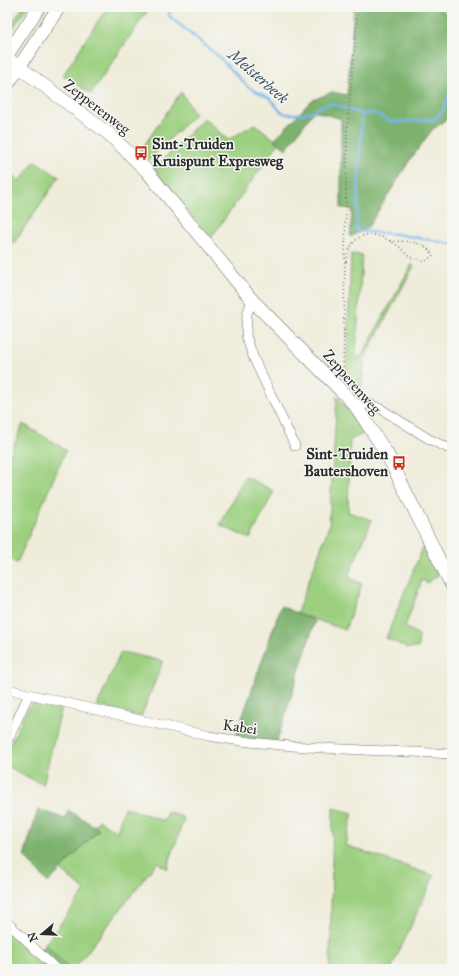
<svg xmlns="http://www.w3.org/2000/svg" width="459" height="976" font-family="'IM FELL Great Primer',serif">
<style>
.green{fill:#9cd080;stroke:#647e56}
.forest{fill:#7db26e;stroke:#546e4c}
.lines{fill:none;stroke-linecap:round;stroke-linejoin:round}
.stream{stroke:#78b6eb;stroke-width:2.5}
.street-casing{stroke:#706f68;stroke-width:10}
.secondary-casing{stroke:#706f68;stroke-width:14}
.path{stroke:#706f68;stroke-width:1.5;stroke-dasharray:1 3;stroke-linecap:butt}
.street{stroke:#fff;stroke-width:9}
.secondary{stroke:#fff;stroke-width:13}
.labels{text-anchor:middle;stroke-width:3;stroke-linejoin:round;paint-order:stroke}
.street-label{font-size:15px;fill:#2b2b2b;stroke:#f6f6f2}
.poi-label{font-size:15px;font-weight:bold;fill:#2b2b2b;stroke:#f6f6f2;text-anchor:start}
.water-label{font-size:16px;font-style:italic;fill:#425565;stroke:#f6f6f2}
</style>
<rect width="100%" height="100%" fill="#f6f6f2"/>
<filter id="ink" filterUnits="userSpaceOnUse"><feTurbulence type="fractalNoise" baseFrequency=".025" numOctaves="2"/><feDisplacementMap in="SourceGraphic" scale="8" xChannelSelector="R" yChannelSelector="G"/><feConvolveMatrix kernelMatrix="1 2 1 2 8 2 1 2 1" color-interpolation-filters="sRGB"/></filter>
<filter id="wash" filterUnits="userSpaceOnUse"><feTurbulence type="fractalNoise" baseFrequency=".012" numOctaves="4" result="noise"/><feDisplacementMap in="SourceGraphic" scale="16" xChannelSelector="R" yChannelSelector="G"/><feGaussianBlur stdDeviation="0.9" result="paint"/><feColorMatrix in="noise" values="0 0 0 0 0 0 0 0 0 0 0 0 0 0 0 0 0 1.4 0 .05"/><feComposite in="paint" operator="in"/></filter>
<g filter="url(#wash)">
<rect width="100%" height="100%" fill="#efecda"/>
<path class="green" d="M23,7H28L7,37V31Z
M107,7H150L91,94L63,75Z
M433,7H452V17Z
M181,92L195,114L149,160L140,151Z
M204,118L228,140L255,124L279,143L210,239L154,169Z
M35,161L59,177L7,253V171L20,181Z
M351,254L362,255L356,356L361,357L412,264L414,266L365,357L361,390L352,388L346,383Z
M337,396L365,433L350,440L348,512L372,520L348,577L362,584L345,630L297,613L329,526Z
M23,424L66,450L17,563L7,558V462Z
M245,476L274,491L250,539L220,525Z
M424,544L438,575L427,583L422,580L405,627L419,635L418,648H407L386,638Z
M121,652L163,661L141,717L97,706Z
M42,702L62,706L43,785L7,766V751L24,715L32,704Z
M124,807L164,821L167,811L184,818L167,869L157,862L74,969H70L45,944L85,891L60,869L99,830L94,826L99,820L117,832Z
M333,808L353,813L345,845L434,876L391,969H330Z
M7,927L50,969H11L7,966Z"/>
<path class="forest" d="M354,7H433L452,17V111L448,118L432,130L410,160L368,227L350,237L352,209L341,208V119L314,111L286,149L274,140L311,101L332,92L347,95Z
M281,606L315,621L277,741L235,738Z
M38,809L65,819L68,810L99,829L48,883L24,856Z
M45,944L70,969H59L40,950Z"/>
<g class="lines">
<path class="stream" d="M168,7L170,17L217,55L248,87L271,99L280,111L286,114H302L314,111L323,105L333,104L362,114L374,113L392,122L431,120L437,118L443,110L452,89
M362,114L356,231L397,234L452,244"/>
</g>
</g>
<g filter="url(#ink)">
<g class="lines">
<defs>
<path id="street" d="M252,300L247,314L246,336L254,359L295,446
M355,405L370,404L381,409L429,439L452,450
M7,689L209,736C289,750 371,749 452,754
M7,742L29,694
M7,922L56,969"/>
<path id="secondary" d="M7,55L39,7
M7,58L109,134L146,170L252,300L355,405L387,454L452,586
M7,85L59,7"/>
</defs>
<use href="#street" class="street-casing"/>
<use href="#secondary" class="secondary-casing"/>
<path class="path" d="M346,262C351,229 375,229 398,246C402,249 406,254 410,257C414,259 420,260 425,262L433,255C423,239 406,242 389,241
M343,379L347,132L358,7"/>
<use href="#street" class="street"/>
<use href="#secondary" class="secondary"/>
</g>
</g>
<defs>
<symbol id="bus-bare" viewBox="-9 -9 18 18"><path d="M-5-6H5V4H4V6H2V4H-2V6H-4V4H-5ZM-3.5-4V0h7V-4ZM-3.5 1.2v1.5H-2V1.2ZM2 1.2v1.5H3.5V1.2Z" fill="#c8321e" stroke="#f6f6f2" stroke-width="2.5" paint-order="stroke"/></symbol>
</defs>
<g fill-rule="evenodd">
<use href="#bus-bare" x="131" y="143" width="20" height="20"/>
<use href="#bus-bare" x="389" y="453" width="20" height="20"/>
</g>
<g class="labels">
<g class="street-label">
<text transform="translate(97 107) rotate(38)" y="5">Zepperenweg</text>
<text transform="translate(352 382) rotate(49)" y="5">Zepperenweg</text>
<text transform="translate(240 727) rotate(8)" y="5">Kabei</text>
</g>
<g class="poi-label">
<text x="152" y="149">Sint-Truiden<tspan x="152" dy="17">Kruispunt Expresweg</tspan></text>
<text x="388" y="459" text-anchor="end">Sint-Truiden<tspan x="388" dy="17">Bautershoven</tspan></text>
</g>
<g class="water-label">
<text transform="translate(259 76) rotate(41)" y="6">Melsterbeek</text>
</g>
</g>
<rect width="459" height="976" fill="none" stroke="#f6f6f2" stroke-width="24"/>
<g transform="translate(42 934) rotate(251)" stroke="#f6f6f2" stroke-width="3" paint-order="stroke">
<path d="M0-3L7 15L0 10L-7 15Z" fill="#2b2b2b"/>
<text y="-6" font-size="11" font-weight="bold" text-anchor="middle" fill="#2b2b2b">N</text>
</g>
</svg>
